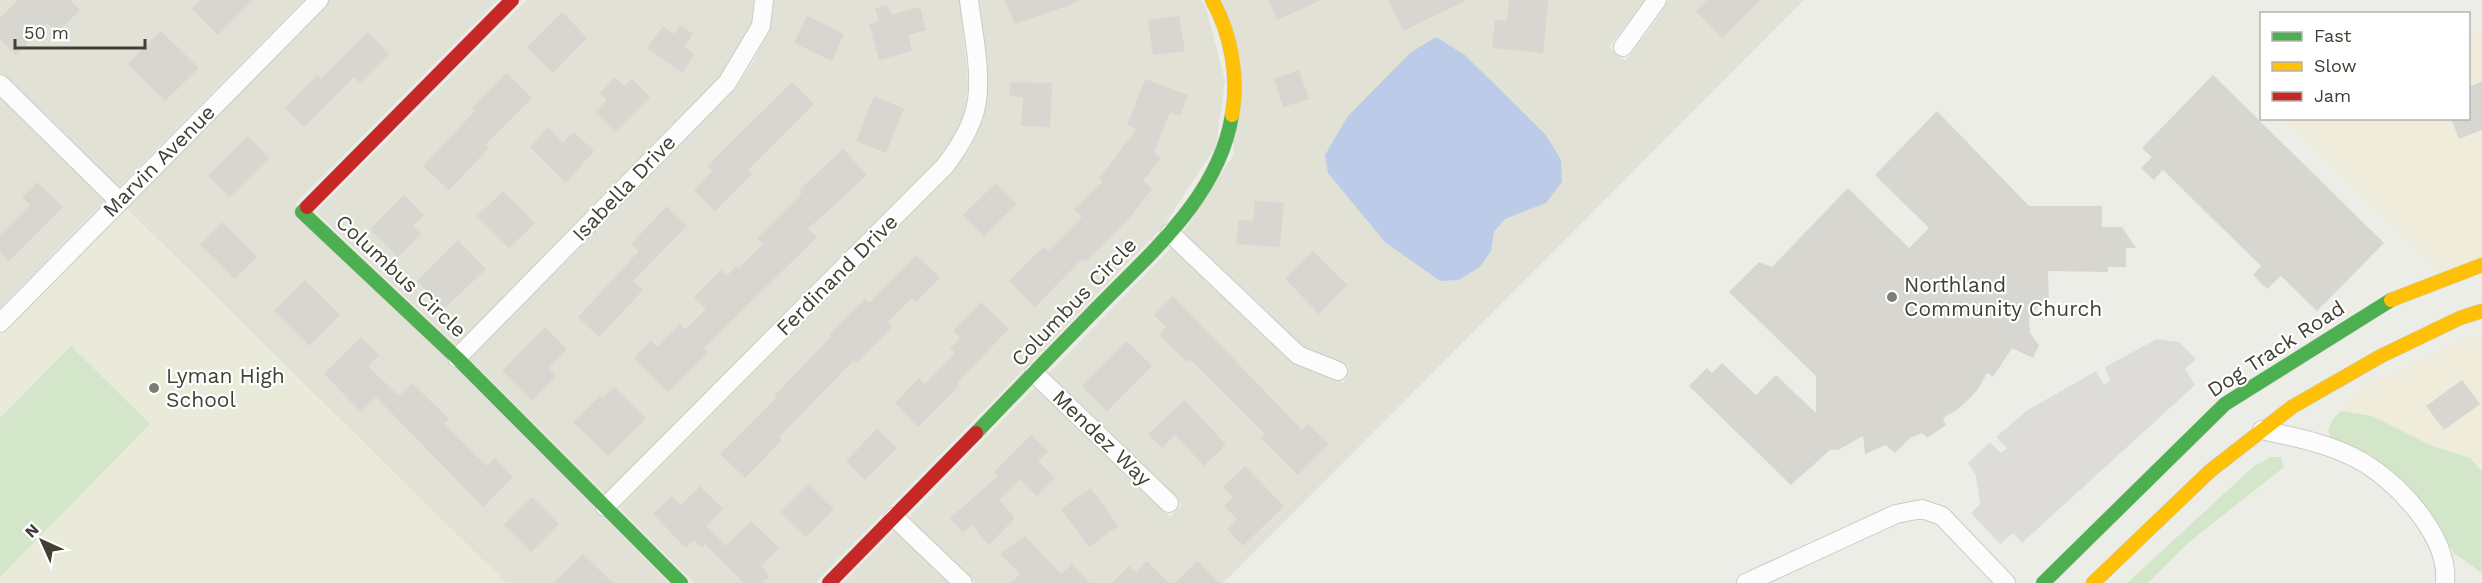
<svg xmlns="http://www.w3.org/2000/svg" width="2482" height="583" font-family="'Work Sans',sans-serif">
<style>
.residential{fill:#e1e1d5;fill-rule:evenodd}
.commercial{fill:#efecdb}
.education{fill:#eaeadb}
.green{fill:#d4e6ca}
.parking{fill:#dddcd8}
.water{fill:#bbcbe8}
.building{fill:#d7d6d0}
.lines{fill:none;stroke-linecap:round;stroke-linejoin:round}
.street-casing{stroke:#cbcbc5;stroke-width:20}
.fast-casing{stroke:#ccccbf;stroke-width:15}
.slow-casing{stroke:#ccccbf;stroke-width:15}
.jam-casing{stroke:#ccccbf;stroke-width:15}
.street{stroke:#fcfcfc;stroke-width:18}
.fast{stroke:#4caf50;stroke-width:14}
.slow{stroke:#ffc107;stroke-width:14}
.jam{stroke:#c62828;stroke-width:14}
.poi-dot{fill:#7e7d74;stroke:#fff;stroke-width:2}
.labels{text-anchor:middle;stroke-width:4.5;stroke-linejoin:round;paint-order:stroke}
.street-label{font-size:21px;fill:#424035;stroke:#fff}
.poi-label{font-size:21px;fill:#424035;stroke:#fff;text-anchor:start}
</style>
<rect width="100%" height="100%" fill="#edede8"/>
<path class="residential" d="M0,0H304L118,188L0,72Z
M327,0H498L295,204L669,583H506L119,201Z
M527,0H754L752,22L719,77L456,345L316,212Z
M774,0H960L968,81L965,112L953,138L938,159L605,494L470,359L735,89L752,63L770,28Z
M979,0H1201L1206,7L1225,81L1216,146L1163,227L815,583H694L619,508L952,173L969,150L983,120L987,84Z
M1222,0H1645L1609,47L1625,61L1656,21L1668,0H1804L1223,583H976L908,518L1035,387L1170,517L1182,504L1048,374L1172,247L1296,363L1344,383L1349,366L1303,347L1183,233L1234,154ZM1436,37L1465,55L1546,135V203L1505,219L1494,232L1491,251L1480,267L1460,280L1440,281L1416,263Z
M0,97L106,200L0,308Z
M895,530L950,583H843Z"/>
<path class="commercial" d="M2482,32V265L2446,277L2283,120L2468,118L2469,38Z
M2482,332V471L2470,458L2341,411L2365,386L2443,348Z"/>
<path class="education" d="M119,201L506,583H0V323Z"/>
<path class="green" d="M71,346L150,424L0,577V418Z
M2341,411L2372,416L2430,445L2470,458L2482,471V573L2455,554L2422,506L2393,473L2370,454L2332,440L2328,430L2333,419Z
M2271,457H2281L2284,467L2188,543L2148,583H2127L2253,467Z"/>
<path class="parking" d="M2157,339L2179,342L2196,359L2185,369L2195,385L2022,543L2013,533L2000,544L1971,513L1980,504L1976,475L1968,463L1990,442L2001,453L2007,448L1996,437L2028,410L2096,371L2104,385L2110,380L2105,367Z"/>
<path class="water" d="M1436,37L1465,55L1546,135L1561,160L1562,182L1546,203L1505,219L1494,232L1491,251L1480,267L1459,280L1440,281L1385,242L1328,173L1325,155L1348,116L1410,53Z"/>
<path class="building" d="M18,0H70L80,10L57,33L47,23L16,55L0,39V18Z
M200,0H253L218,35L192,9Z
M1005,0H1078V2L1015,24Z
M1268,0H1321L1277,20Z
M1388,0H1467L1403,31Z
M1509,0H1548L1543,53L1492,48L1495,20L1507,21Z
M1707,0H1760L1722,38L1696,11Z
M888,5L891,15L920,7L926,30L908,35L912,51L879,60L869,24L879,21L875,8Z
M562,12L587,38L553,73L527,47Z
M807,16L844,34L832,61L794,43Z
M1179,16L1185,51L1153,55L1148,20Z
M681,25L693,34L684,47L695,54L682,73L647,48L663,26L674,34Z
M161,31L199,68L165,101L128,64Z
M368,32L389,54L360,83L354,77L304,127L285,108L317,75L321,79Z
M1299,70L1309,99L1283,107L1274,79Z
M507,73L532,98L485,145L489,148L449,190L423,166L475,111L472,108Z
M2213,75L2384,243L2317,311L2281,276L2267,289L2253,275L2261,266L2163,170L2154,180L2141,168L2152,157L2142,148Z
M615,77L624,86L632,79L650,97L615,132L595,112L607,100L600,93Z
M1145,79L1188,95L1180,116L1170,112L1154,152L1161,158L1143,181L1152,189L1125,223L1085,262L1082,259L1035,307L1009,281L1043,247L1048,251L1082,217L1074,209L1103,181L1099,178L1137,129L1127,125Z
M2482,81V130L2459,139L2451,118H2469V87Z
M792,82L814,104L748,170L752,174L715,211L694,190L713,171L707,166Z
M1010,82L1052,83L1050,127L1021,126L1023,97L1009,96Z
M874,96L904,109L886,153L856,141Z
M1937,111L2029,206H2102V227H2122L2136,248H2126V267H2108V272L2048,271L2049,302L2038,307L2029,318L2030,333L2039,345L2033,358L2012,348L1993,377L1987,373L1978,389L1969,399L1958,409L1943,418L1946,425L1927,438L1922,433L1910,438L1895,453L1886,445L1865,454L1863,436L1838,450H1830L1791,485L1689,386L1707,368L1712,373L1722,363L1756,395L1776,375L1816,413V376L1729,292L1759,262L1772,267L1848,188L1909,248L1929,228L1875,175Z
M548,127L563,143L574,132L594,151L566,183L530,147Z
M248,136L269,158L230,197L208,176Z
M843,149L867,175L808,229L817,237L704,348L708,352L668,392L634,358L651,341L657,347L680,324L685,330L706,309L694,297L721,270L727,276L736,266L738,269L763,244L757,238L802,193L799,190Z
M37,182L63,207L9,261L0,252V235L30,205L22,197Z
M996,183L1017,204L984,236L963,215Z
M503,191L535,223L509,248L477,216Z
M404,195L424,215L413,226L421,234L398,257L370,229Z
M1255,201L1284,203L1280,247L1236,244L1239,220L1253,221Z
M667,206L687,226L633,281L643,290L599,337L578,317L639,251L631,244Z
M222,222L257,257L235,279L200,245Z
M458,240L486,269L444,309L417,281Z
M1313,251L1347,285L1319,314L1285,279Z
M916,255L940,278L916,302L912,298L888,322L893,327L856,363L854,360L779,437L782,440L745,478L720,454L776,398L774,396L831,337L829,335L865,299L869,303Z
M305,280L340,315L309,346L274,311Z
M1173,296L1302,430L1308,424L1329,444L1298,475L1261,438L1265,434L1190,359L1187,362L1159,335L1166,327L1154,315Z
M981,302L1009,329L957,383L959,386L918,427L895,403L919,378L925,384L955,353L950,348L960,338L953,331Z
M545,327L567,349L548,368L556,376L532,401L502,371Z
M361,337L379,355L368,366L399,396L412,383L449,419L444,424L487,466L495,458L513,477L483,507L376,397L361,412L324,374Z
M1127,341L1152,366L1107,411L1082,386Z
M2462,380L2480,404L2444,430L2426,406Z
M614,387L646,418L608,456L573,422L600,396L602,398Z
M1185,400L1226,445L1204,466L1175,435L1162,448L1148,434Z
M877,429L897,448L865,480L846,461Z
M1031,435L1048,451L1038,461L1055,478L1037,496L1020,479L999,500L1015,518L989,545L972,525L963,533L950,518L998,476L994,472Z
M1245,466L1284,506L1243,546L1227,529L1237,519L1224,506L1233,497L1223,487Z
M809,484L834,509L806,537L781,512Z
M700,486L723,509L706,526L726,546L751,521L779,548L761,566L770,576L763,583H744L705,544L702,548L694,540L686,548L653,514L672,496L681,505Z
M1091,488L1118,526L1089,547L1061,509Z
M532,497L559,524L531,552L504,525Z
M1025,536L1061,574L1072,564L1090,583H1011L1020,574L1000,554Z
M583,554L613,583H554Z
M1147,561L1169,583H1112L1129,566L1136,572Z
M1197,561L1219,583H1175Z"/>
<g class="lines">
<defs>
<path id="street" d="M1623,47L1657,0
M0,84L119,201
M1170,233L1298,355L1338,371
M0,323L319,0
M457,358L727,83L761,26L764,0
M1034,373L1169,503
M2262,430C2293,437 2327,443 2355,458C2394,477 2450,536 2445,583
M605,507L945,166C957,150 967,135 973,117C985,85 973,34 969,0
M894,517L963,583
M1746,583L1896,514L1922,509L1942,516L2006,583"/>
<path id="fast" d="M307,207L302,212L457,358L681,583
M976,433C1015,392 1055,351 1094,311C1149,254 1219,197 1232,115
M2043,583L2225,404L2391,300"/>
<path id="slow" d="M1212,0C1231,33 1239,78 1232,115
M2391,300L2482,265
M2093,583L2210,471L2292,407L2381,356L2460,318L2482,311"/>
<path id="jam" d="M307,207L512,0
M829,583L976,433"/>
</defs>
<use href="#street" class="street-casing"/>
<use href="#fast" class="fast-casing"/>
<use href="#slow" class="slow-casing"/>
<use href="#jam" class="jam-casing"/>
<use href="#street" class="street"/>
<use href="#fast" class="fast"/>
<use href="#slow" class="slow"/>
<use href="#jam" class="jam"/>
</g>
<g class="poi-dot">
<circle cx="1892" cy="297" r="6"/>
<circle cx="154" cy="388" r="6"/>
</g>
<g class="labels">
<g class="street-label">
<text transform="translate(159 161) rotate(-45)" y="7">Marvin Avenue</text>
<text transform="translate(624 188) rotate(-46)" y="7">Isabella Drive</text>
<text transform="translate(837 275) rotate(-45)" y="7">Ferdinand Drive</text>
<text transform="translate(401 276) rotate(43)" y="7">Columbus Circle</text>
<text transform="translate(1074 302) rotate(-46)" y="7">Columbus Circle</text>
<text transform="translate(2276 349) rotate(-33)" y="7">Dog Track Road</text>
<text transform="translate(1102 438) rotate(44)" y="7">Mendez Way</text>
</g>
<g class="poi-label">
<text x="1904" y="292">Northland<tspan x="1904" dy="24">Community Church</tspan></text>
<text x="166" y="383">Lyman High<tspan x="166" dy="24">School</tspan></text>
</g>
</g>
<rect x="2260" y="12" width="210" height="108" fill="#ffffff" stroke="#b3b3ae" stroke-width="1.5"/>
<rect x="2272" y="32" width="30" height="9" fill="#4caf50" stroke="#b3b3ae" stroke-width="1.5"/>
<text x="2314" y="42" font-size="18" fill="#424035">Fast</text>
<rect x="2272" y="62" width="30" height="9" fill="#ffc107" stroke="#b3b3ae" stroke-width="1.5"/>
<text x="2314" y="72" font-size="18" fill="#424035">Slow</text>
<rect x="2272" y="92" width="30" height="9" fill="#c62828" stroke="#b3b3ae" stroke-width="1.5"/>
<text x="2314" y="102" font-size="18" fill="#424035">Jam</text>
<g transform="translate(42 541) rotate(315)" stroke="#ffffff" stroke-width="4.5" paint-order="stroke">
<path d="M0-4.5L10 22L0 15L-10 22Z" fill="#424035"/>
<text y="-9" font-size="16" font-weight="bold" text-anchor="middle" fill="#424035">N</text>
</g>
<path d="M15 39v9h130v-9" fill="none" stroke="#424035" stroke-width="3"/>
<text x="24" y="39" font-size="18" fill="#424035" stroke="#ffffff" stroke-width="4.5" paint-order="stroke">50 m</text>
</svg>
